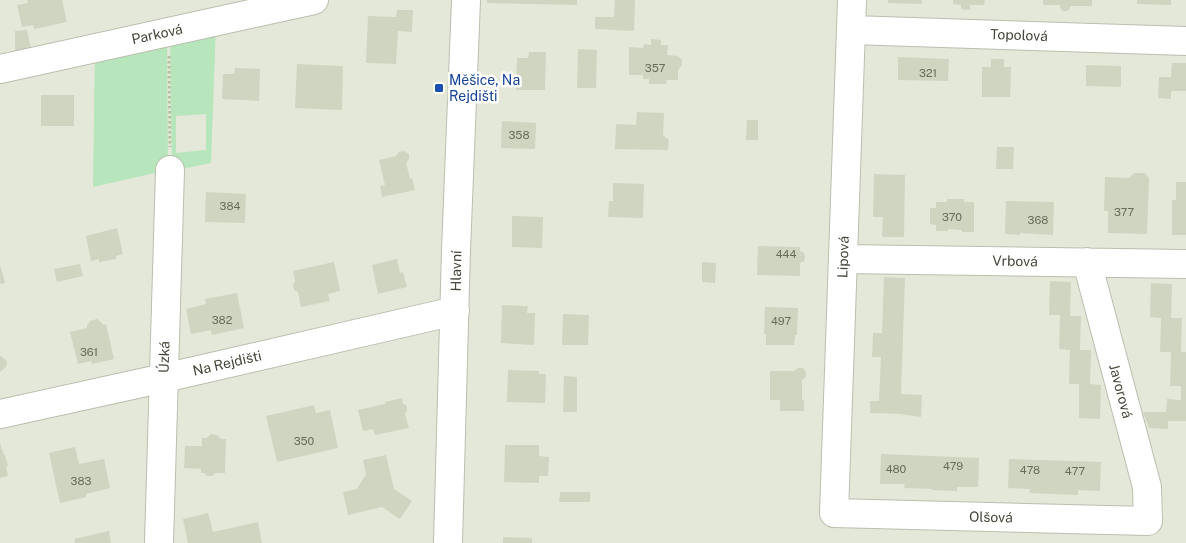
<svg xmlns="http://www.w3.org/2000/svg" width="1186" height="543" font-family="'Public Sans',sans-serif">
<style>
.residential{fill:#e3e8d9}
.green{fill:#b7e5bc;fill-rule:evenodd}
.building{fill:#d0d5c1}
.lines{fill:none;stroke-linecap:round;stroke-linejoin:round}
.minor-casing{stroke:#babfae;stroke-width:30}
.path{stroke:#b6c0a0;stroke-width:3;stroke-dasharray:2.5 2.5;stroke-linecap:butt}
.minor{stroke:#fff;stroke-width:28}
.transit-dot{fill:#1a4fb4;stroke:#fff;stroke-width:2}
.labels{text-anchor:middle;stroke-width:5;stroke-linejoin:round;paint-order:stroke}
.number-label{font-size:11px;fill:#676b5b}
.street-label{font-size:14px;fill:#444839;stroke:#fff}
.transit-label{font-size:14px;fill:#164399;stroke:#fff;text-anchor:start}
</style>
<rect width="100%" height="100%" fill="#f1f4eb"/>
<path class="residential" d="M0,0H1186V543H0Z"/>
<path class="green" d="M216,23L211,163L172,171L170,33ZM206,114V150L176,153V116Z
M167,32L168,170L93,187L95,48Z"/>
<path class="building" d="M27,0H62L67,22L34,29L33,25L22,27L17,5L28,3Z
M487,0H577V5L487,3Z
M615,0H635L634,31L595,29V17H614Z
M888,0H922V4L888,3Z
M953,0H985L984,5H970V10L961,9V5L953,4Z
M1043,0H1092V6H1070V8L1067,11H1063L1060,8V5H1043Z
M1137,0H1171V5L1137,4Z
M397,10H413L412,32L398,31L396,64L366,63L368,16L396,17Z
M27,30L31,49L15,52V31Z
M651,39L661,40V45H668L667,55L678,56L682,60V65L678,70V80H667L666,84H649V79H643V75H629V47L643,48L644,44L651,45Z
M578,49L597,50L596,88H577Z
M529,52H546L545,90H516L517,58H528Z
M898,57L949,59L948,81L898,80Z
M991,59H1004V67H1011L1010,97H982V67H991Z
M1172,63H1186V91H1171V99L1158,98L1159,77H1171Z
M297,64L343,66L342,110L295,108Z
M1086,65L1121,66V87L1086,86Z
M235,68L260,69L259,101L222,99L223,74H234Z
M41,95H74V126H41Z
M637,112L664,113L663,135L669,140L668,150L615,149L616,124L636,125Z
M747,120H758V140H746Z
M502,121L536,123L535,149L501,148Z
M997,147H1014L1013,169H996Z
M404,151L409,154V159L406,163L410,179L412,178L415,190L382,197L380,186L385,185L379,160L396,156L399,152Z
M1134,173H1145L1149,178L1147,234L1108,233V211H1104L1105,177L1129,178Z
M874,174L905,175L904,237H882L883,217H873Z
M1176,182H1186V235H1172V200H1176Z
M613,183L644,184L643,218L608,217L609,201H613Z
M206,192L246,194L245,223L205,222Z
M947,199H964V202H974V232H962V230L948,229V231H936V225L930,224V208H936V202H947Z
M1006,201L1054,202L1053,235L1020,233V235L1005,234Z
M512,216L543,217L542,248L512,247Z
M117,228L123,254L116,256V259L99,262V259L91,261L86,236Z
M758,246L800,247V251L804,253L805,257L804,261L800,263V276L757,275Z
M397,259L400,273L403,272L407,287L378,294L372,265Z
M334,262L340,291L328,294L330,301L301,307L298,292L294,290L293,285L295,281L293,271Z
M702,262L716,263L715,283L702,282Z
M80,264L83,276L57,282L54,269Z
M0,265L5,283L0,284Z
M884,277L905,278L901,394L922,395L921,417L900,414L870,413V401H879L881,357H872L873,333H882Z
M1050,281L1071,282L1070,316H1081L1080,350H1091L1090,384L1101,385L1100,419L1079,418V384H1069L1070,350L1059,349L1060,315H1049Z
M1151,283L1172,284L1171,318H1182L1181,352H1186V421H1168V429L1149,428L1143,412H1166L1167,399L1181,400V386H1170L1171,352H1160L1161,318L1150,317Z
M237,293L244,328L212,335L211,330L191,334L186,309L206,304L205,299Z
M502,305L528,306L527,313H535L534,345L501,343Z
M765,307L798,308L797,335H795L794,345H766V334H764Z
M563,314L589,315L588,345H562Z
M97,319L102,323V325L106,324L114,359L92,364L91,361L78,364L70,332L87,328V326L90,321Z
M0,356L2,357L7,361L6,367L0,372Z
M798,368H803L806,372V377L802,380V400H804V411H780V400H770V371H794Z
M508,370L539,371V374H546L545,403L507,402Z
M564,376L577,377V412H563Z
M402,398L403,404L406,405L407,411L405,414L409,428L375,435L373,429L363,431L358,410L385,404V402Z
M314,405L316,413L330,410L338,448L277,462L266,416Z
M211,434L217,435L221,439H226L225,473H215L212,476H207L204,473H201V469L184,468L185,446H202V438H207Z
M0,443L4,455H5L8,466H6L8,476L0,478Z
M505,445H539V456L549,457L548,476H539V483L504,482Z
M75,447L79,464L104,459L110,488L86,494V497L60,503L49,453Z
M881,454L979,458L978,487H957V491L932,490V489L904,488L905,484H880Z
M386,455L394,489L412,501L400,519L382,507L348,515L343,492L357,489L366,474L363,460Z
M1009,459L1101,462L1100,491L1078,490V495L1029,493L1030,489L1008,488Z
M560,492H590V502H559Z
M208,513L213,532L258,522L262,543H188L183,519Z
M109,531L111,543H75L74,539Z
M503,537L532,538V543H503Z"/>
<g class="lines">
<defs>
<path id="minor" d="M852,0L834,513L1148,521L1147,487L1087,262
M851,30L1186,41
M0,69L314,0
M843,259L1186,264
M0,414L164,378L455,311
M159,543L170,170
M448,543L456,250L466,0"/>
</defs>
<use href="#minor" class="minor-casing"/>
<path class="path" d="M169,56L170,147"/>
<use href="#minor" class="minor"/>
</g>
<rect class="transit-dot" x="434" y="83" width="10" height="10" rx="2.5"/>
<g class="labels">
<g class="number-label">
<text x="655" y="72">357</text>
<text x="928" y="77">321</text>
<text x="519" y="139">358</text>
<text x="230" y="210">384</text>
<text x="1124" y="216">377</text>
<text x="952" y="221">370</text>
<text x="1038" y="224">368</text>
<text x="786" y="258">444</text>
<text x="222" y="324">382</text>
<text x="781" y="325">497</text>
<text x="89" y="356">361</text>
<text x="304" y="445">350</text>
<text x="953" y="470">479</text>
<text x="896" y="473">480</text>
<text x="1030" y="474">478</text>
<text x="1075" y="475">477</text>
<text x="81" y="485">383</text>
</g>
<g class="street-label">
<text transform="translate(157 34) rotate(-12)" y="5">Parková</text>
<text transform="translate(1019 35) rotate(2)" y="5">Topolová</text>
<text transform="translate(843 257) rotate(-88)" y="5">Lipová</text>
<text transform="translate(1015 261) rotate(1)" y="5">Vrbová</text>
<text transform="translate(456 271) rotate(-89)" y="5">Hlavní</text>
<text transform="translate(164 357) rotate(-88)" y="5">Úzká</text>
<text transform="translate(227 363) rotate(-13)" y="5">Na Rejdišti</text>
<text transform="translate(1121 391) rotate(75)" y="5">Javorová</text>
<text transform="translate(991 517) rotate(1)" y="5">Olšová</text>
</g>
<g class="transit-label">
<text x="449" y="85">Měšice, Na<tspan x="449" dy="16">Rejdišti</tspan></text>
</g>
</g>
</svg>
